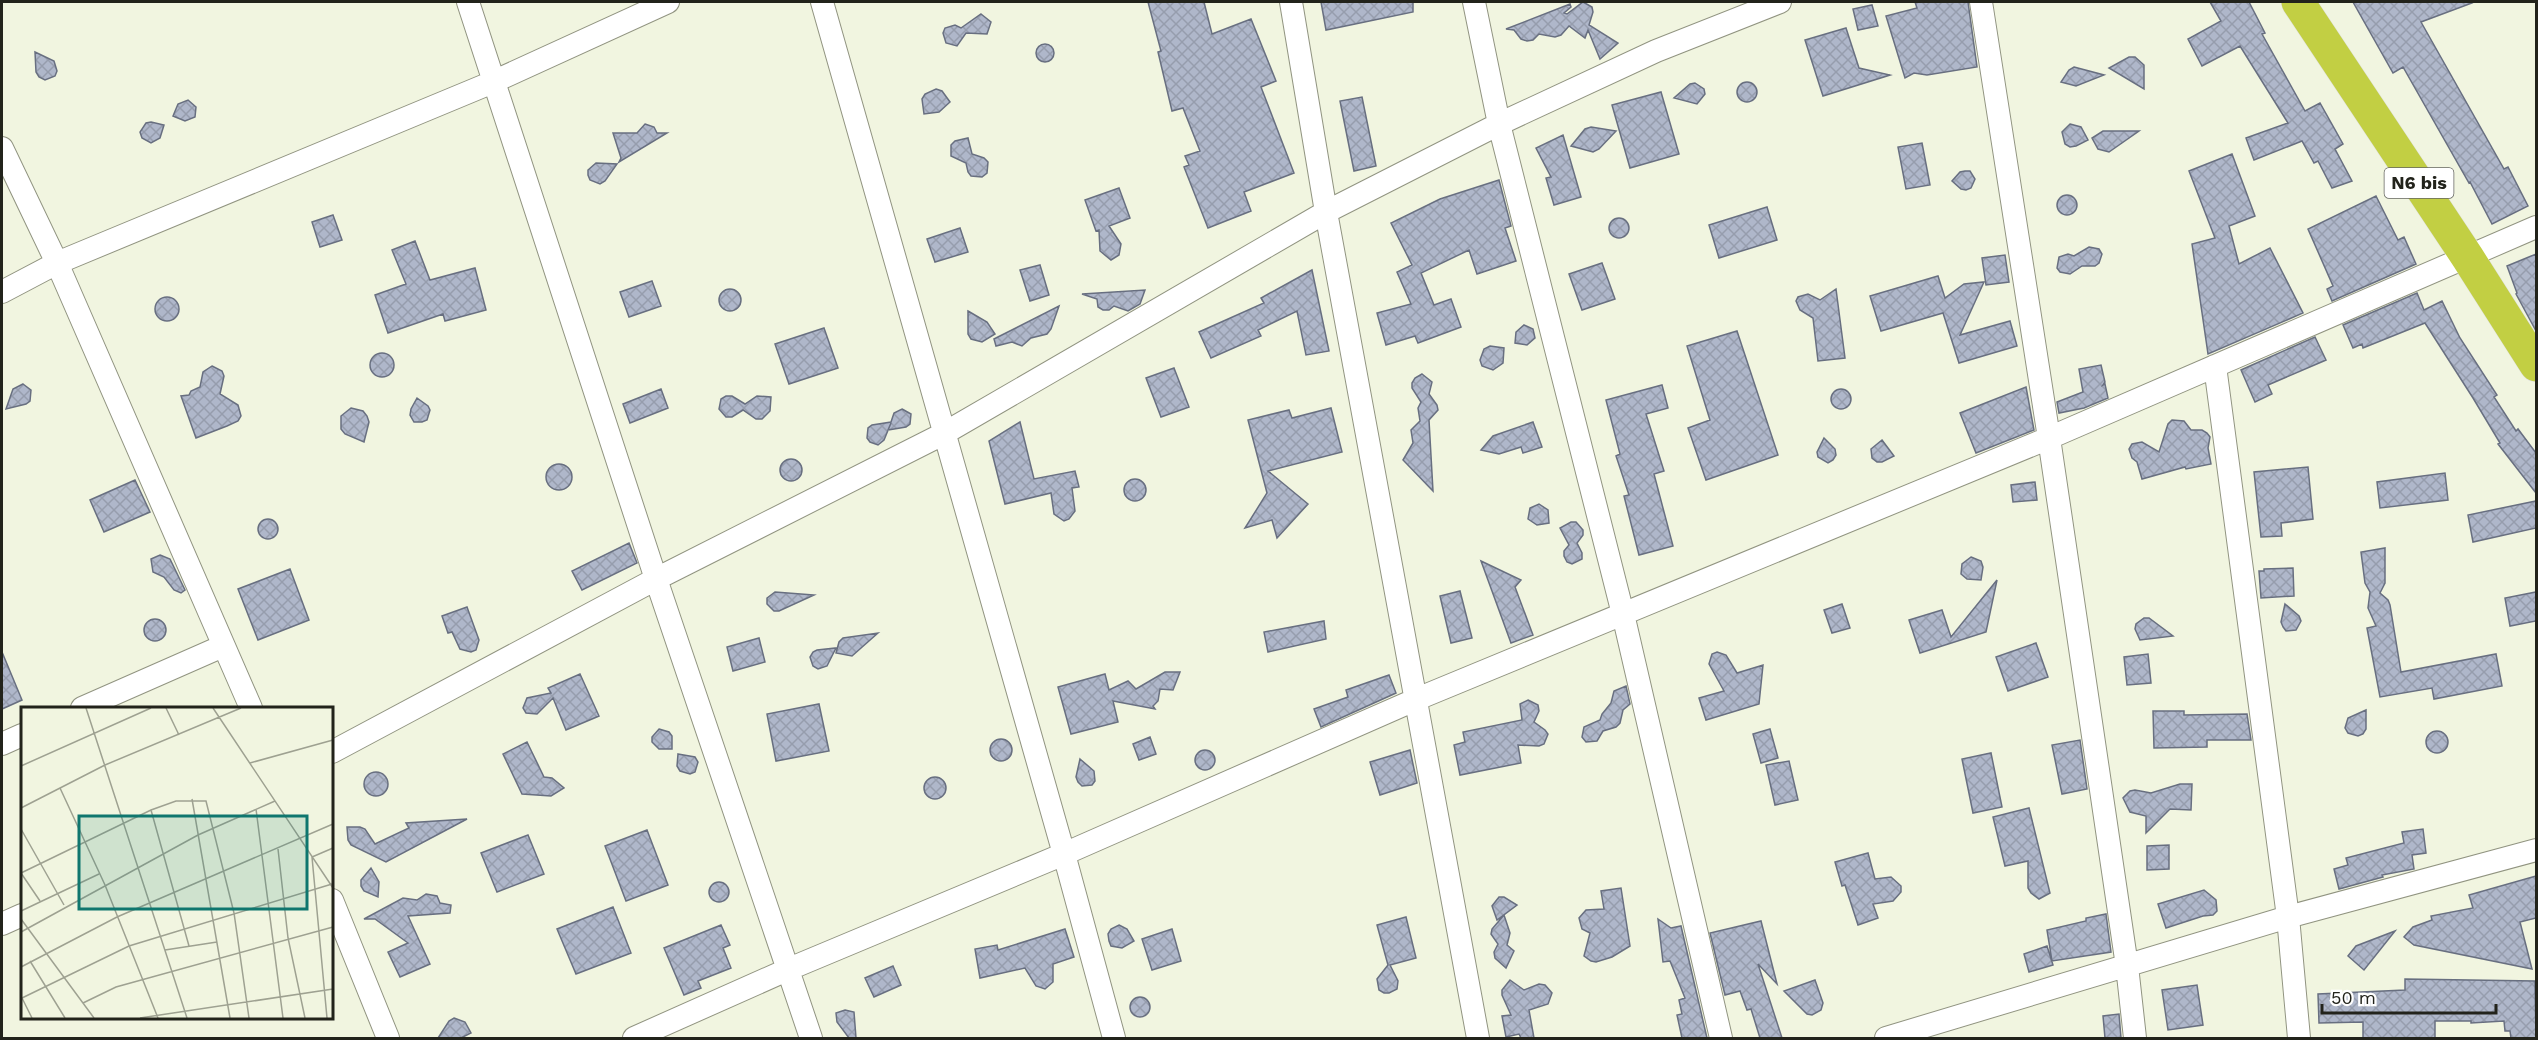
<svg xmlns="http://www.w3.org/2000/svg" width="2538" height="1040" font-family="'Work Sans',sans-serif">
<style>
.building{fill:url(#building-cross-hatch);stroke:#686f80;stroke-width:1.5}
.lines{fill:none;stroke-linecap:round;stroke-linejoin:round}
.minor-casing{stroke:#919481;stroke-width:24}
.highway-casing{stroke:#e0e0df;stroke-width:34}
.minor{stroke:#fff;stroke-width:22}
.highway{stroke:#c2cf43;stroke-width:33}
.labels{text-anchor:middle;stroke-width:4.5;stroke-linejoin:round;paint-order:stroke}
.shield{fill:#fff;stroke:#64655f;stroke-width:1.5}
.shield-label{font-size:18px;font-weight:bold;fill:#22231b}
.inset-road{fill:none;stroke:#9ea191;stroke-width:1.5}
.view{fill:#0f766e;fill-opacity:0.15;stroke:#0f766e;stroke-width:3}
.inset-edge{fill:none;stroke:#22231b;stroke-width:3}
</style>
<defs>
<pattern id="building-cross-hatch" width="8" height="8" patternUnits="userSpaceOnUse" patternTransform="scale(1.5)"><rect width="8" height="8" fill="#afb7ca"/><path d="M0 0l8 8M0 8l8-8" fill="none" stroke="#969dad"/></pattern>
</defs>
<rect width="100%" height="100%" fill="#f1f5e0"/>
<path class="building" d="M1148,2H1204L1212,34L1251,19L1276,81L1261,87L1294,173L1244,192L1251,211L1208,228L1184,167L1189,165L1185,156L1200,151L1183,108L1172,111L1158,52L1161,51Z
M1321,2H1413V12L1326,30Z
M1583,2L1592,7L1593,12L1589,25L1618,43L1600,59L1588,30L1585,38L1569,26L1561,35L1555,37L1539,34L1533,40L1527,41L1521,39L1514,30L1506,29L1570,4L1571,7L1564,13L1567,14Z
M1915,2H1968L1977,67L1927,75L1914,73L1905,78L1886,16L1917,8Z
M2210,2H2249L2265,33L2262,34L2305,111L2320,103L2343,144L2335,149L2352,181L2332,188L2318,161L2314,163L2302,141L2254,160L2246,138L2288,123L2240,46L2202,66L2188,39L2221,21Z
M2353,2H2471L2472,3L2421,22L2504,169L2508,167L2528,206L2492,224L2470,182L2469,183L2403,67L2393,73Z
M1872,5L1878,26L1858,30L1853,9Z
M981,14L991,22L987,34L966,33L957,46L946,43L943,33L945,28L955,25L961,28Z
M1846,28L1859,68L1890,75L1823,96L1805,40Z
M1036 53a9 9 0 1 1 18 0a9 9 0 1 1-18 0Z
M35,52L54,61L57,71L55,76L45,80L39,77L36,72Z
M2129,57H2135L2144,65V89L2109,68Z
M2074,67L2104,75L2076,86L2061,82L2069,70Z
M1737 92a10 10 0 1 1 20 0a10 10 0 1 1-20 0Z
M1695,83L1704,89L1705,94L1697,104L1674,98L1690,84Z
M936,89L942,91L950,102L939,112L924,114L922,99L925,94Z
M1661,92L1679,154L1630,168L1612,105Z
M1362,97L1376,166L1354,171L1340,101Z
M188,100L196,107L195,117L185,121L173,116L178,104Z
M151,122L164,125L160,138L151,143L142,138L140,132L146,123Z
M645,124L654,127L657,133H667L619,162L621,158L613,133H637Z
M2070,124L2081,127L2088,140L2076,146L2070,147L2065,144L2062,132Z
M1591,127L1616,131L1599,149L1593,152L1571,146L1585,129Z
M2103,131H2139L2109,152L2098,149L2092,138Z
M1563,135L1581,197L1554,205L1546,178L1551,177L1536,148Z
M968,138L972,154L984,158L988,162L987,173L982,177L971,176L968,172L966,163L951,156V145L955,141Z
M1922,143L1930,185L1906,189L1898,147Z
M2232,154L2255,216L2229,226L2239,264L2270,248L2303,313L2208,354L2192,244L2215,238L2189,171Z
M596,163L617,164L605,181L600,184L590,180L588,175V170Z
M1965,171H1970L1975,179L1971,188L1966,190L1961,189L1952,181L1960,172Z
M1499,180L1511,226L1505,228L1516,261L1477,274L1469,250L1421,273L1434,305L1451,299L1461,327L1418,343L1415,336L1386,345L1377,313L1411,304L1397,272L1412,265L1391,223L1440,199Z
M1119,188L1130,218L1109,226L1121,244L1119,255L1111,260L1100,251L1099,230L1096,231L1085,200Z
M2057 205a10 10 0 1 1 20 0a10 10 0 1 1-20 0Z
M2376,196L2398,240L2404,237L2416,264L2332,301L2327,289L2333,286L2308,229Z
M1767,207L1777,240L1719,258L1709,225Z
M333,215L342,240L320,247L312,222Z
M1609 228a10 10 0 1 1 20 0a10 10 0 1 1-20 0Z
M960,228L968,252L935,262L927,239Z
M415,241L430,280L475,268L486,310L445,321L443,314L388,333L375,295L406,284L392,250Z
M2089,247L2099,249L2102,254L2099,263L2095,266H2082L2070,274L2060,272L2057,268L2059,257L2068,254L2074,256Z
M2536,254V331L2516,294L2517,293L2507,266Z
M2005,255L2009,282L1986,285L1982,258Z
M1602,263L1615,299L1582,310L1569,274Z
M1040,265L1049,295L1030,301L1020,270Z
M1312,270L1329,351L1306,355L1297,311L1258,330L1261,336L1211,358L1199,332L1264,303L1261,298Z
M1938,276L1945,298L1964,284L1984,282L1960,335L2010,321L2017,346L1959,363L1943,313L1881,331L1870,296Z
M652,281L661,306L629,317L620,292Z
M1836,289L1845,358L1818,361L1813,318L1800,310L1796,301L1798,297L1808,294L1820,300Z
M719 300a11 11 0 1 1 22 0a11 11 0 1 1-22 0Z
M1145,290L1140,304L1128,311L1114,306L1109,310H1103L1098,307L1097,299L1082,294Z
M2417,293L2424,310L2442,301L2460,338L2497,395L2494,397L2516,431L2518,429L2536,453V493L2498,444L2500,443L2473,398L2425,323L2363,348L2362,344L2353,348L2343,325Z
M155 309a12 12 0 1 1 24 0a12 12 0 1 1-24 0Z
M1059,306L1051,329L1047,334L1031,338L1022,346L1012,342L996,346L994,339Z
M968,311L987,322L995,334L982,342L971,339L968,334Z
M1524,325L1533,329L1535,338L1527,345L1515,343L1516,332Z
M824,328L838,368L789,384L775,344Z
M1737,331L1778,455L1706,480L1688,428L1710,420L1687,346Z
M2315,337L2326,360L2268,385L2272,394L2255,402L2241,370Z
M1490,346L1504,348L1503,363L1493,370L1482,366L1480,360L1484,349Z
M370 365a12 12 0 1 1 24 0a12 12 0 1 1-24 0Z
M2101,365L2105,382L2103,385L2105,384L2108,398L2084,408L2059,413L2057,402L2083,392L2079,369Z
M212,366L222,371L224,376L220,394L238,405L241,416L238,421L227,426L196,438L181,396L189,395L191,391L200,387L203,372Z
M1174,368L1189,407L1161,417L1146,378Z
M1422,374L1432,382L1429,394L1437,405L1438,410L1429,420L1433,491L1403,460L1413,443L1411,430L1420,421L1418,408L1421,402L1412,388V383L1415,378Z
M23,384L31,390L30,401L26,404L6,409L13,389Z
M1662,385L1668,408L1646,414L1664,471L1654,474L1673,546L1639,555L1624,496L1629,495L1616,456L1620,454L1606,400Z
M2026,387L2034,430L1976,453L1960,413Z
M1831 399a10 10 0 1 1 20 0a10 10 0 1 1-20 0Z
M661,389L668,408L630,423L623,404Z
M726,396H732L745,404L757,396L771,397L770,411L762,419H756L743,410L732,417H726L719,409L721,399Z
M417,398L428,406L430,410L427,420L422,422H414L410,415L411,409Z
M351,408L363,411L367,416L369,422L364,442L345,434L341,429V416Z
M1331,408L1342,452L1268,471L1308,504L1277,538L1272,520L1245,528L1267,493L1248,420L1289,410L1292,418Z
M902,409L911,414L910,424L906,427L888,430L891,423L884,440L878,445L870,442L867,438L868,428L872,425L891,422L894,413Z
M2172,420L2184,421L2191,430H2202L2207,433L2210,437L2208,448L2211,464L2186,469L2185,467L2142,479L2137,462L2132,458L2129,449L2132,444L2142,442L2159,452L2168,424Z
M1020,422L1034,479L1075,471L1079,487L1072,488L1075,511L1069,519L1064,521L1054,514L1051,493L1005,504L989,441Z
M1533,422L1542,447L1523,453L1521,447L1499,454L1481,450L1493,436Z
M1824,438L1835,449L1836,455L1833,460L1828,463L1818,457L1817,452Z
M1882,440L1894,456L1882,462H1877L1872,458L1871,449Z
M780 470a11 11 0 1 1 22 0a11 11 0 1 1-22 0Z
M546 477a13 13 0 1 1 26 0a13 13 0 1 1-26 0Z
M2308,467L2313,519L2281,523L2282,536L2261,537L2254,472Z
M2445,473L2448,500L2380,508L2377,482Z
M1124 490a11 11 0 1 1 22 0a11 11 0 1 1-22 0Z
M135,480L150,512L104,532L90,500Z
M2035,482L2037,500L2013,502L2011,485Z
M2536,501V528L2473,542L2468,515Z
M1539,504L1548,510L1549,523L1537,525L1528,519L1530,508Z
M258 529a10 10 0 1 1 20 0a10 10 0 1 1-20 0Z
M1571,522H1576L1583,530V535L1577,543L1582,553V559L1572,564L1567,562L1564,556V551L1569,545L1560,528Z
M629,543L637,563L582,590L572,571Z
M2385,548V583L2380,593L2388,600L2390,605L2401,672L2496,654L2502,686L2434,699L2432,688L2380,697L2367,628L2376,626L2368,608L2370,592L2365,583L2361,552Z
M160,555L170,559L185,590L181,593L174,590L164,577L153,572L151,559Z
M1971,557L1981,561L1983,567L1981,580L1967,579L1961,574L1962,564Z
M1481,561L1521,580L1515,587L1533,635L1511,643Z
M2293,568L2294,596L2261,598L2259,571H2264V569Z
M290,569L309,620L258,640L238,589Z
M1997,580L1986,632L1920,653L1909,620L1942,610L1951,637Z
M1460,591L1472,638L1451,643L1440,596Z
M775,592L814,595L779,611H774L767,604V598Z
M2536,592V621L2510,626L2505,598Z
M1842,604L1850,628L1832,633L1824,610Z
M2285,604L2299,616L2301,621L2296,630L2286,631L2283,627L2281,622Z
M467,607L479,640L476,650L471,652L460,649L452,632L448,633L442,616Z
M2144,618H2149L2173,636L2140,640L2135,629L2136,624Z
M144 630a11 11 0 1 1 22 0a11 11 0 1 1-22 0Z
M1324,621L1326,639L1268,652L1264,632Z
M878,633L852,656L836,653L839,642L843,638Z
M759,638L765,662L733,671L727,647Z
M2036,643L2048,677L2008,691L1996,657Z
M836,648L827,666L818,669L813,666L810,657L813,652L817,650Z
M2,652L22,700L2,709Z
M1717,652L1726,655L1737,673L1763,665L1759,704L1706,720L1699,698L1724,691L1709,664L1712,654Z
M2148,654L2151,683L2127,685L2124,657Z
M1165,672H1180L1173,690L1160,689L1158,701L1153,706L1155,709L1113,701L1118,722L1071,734L1058,687L1105,674L1109,690L1128,681L1136,689Z
M580,674L599,716L566,730L553,698L537,714L526,713L523,708L527,698L551,693L548,688Z
M1389,675L1396,693L1321,727L1314,709L1348,697L1346,690Z
M1626,686L1630,704L1623,710L1620,723L1616,727L1603,731L1597,741L1586,742L1582,737L1584,727L1600,720L1602,714L1611,703L1614,691Z
M1528,700L1538,705L1539,711L1534,722L1545,730L1548,734L1544,744L1539,746L1518,745L1521,763L1460,775L1454,745L1465,742L1463,732L1522,720L1520,704Z
M819,704L829,751L776,761L767,714Z
M2366,710V729L2363,734L2358,736L2348,733L2345,728L2348,718Z
M2153,711H2184V715L2247,714L2251,740H2207V747L2154,748Z
M659,729L669,732L672,736V749H659L652,742V737Z
M1770,729L1778,758L1761,763L1753,734Z
M2426 742a11 11 0 1 1 22 0a11 11 0 1 1-22 0Z
M1150,737L1156,754L1139,760L1133,744Z
M990 750a11 11 0 1 1 22 0a11 11 0 1 1-22 0Z
M2080,740L2087,789L2062,794L2052,745Z
M527,742L544,777L552,778L564,788L551,796L522,794L503,754Z
M1410,750L1417,783L1380,795L1370,762Z
M1195 760a10 10 0 1 1 20 0a10 10 0 1 1-20 0Z
M1991,753L2002,807L1973,813L1962,759Z
M678,754L695,757L698,762L695,772L690,774L680,771L677,766Z
M1080,759L1094,771L1095,781L1092,785L1082,786L1078,782L1076,777Z
M1789,761L1798,800L1775,805L1766,765Z
M364 784a12 12 0 1 1 24 0a12 12 0 1 1-24 0Z
M924 788a11 11 0 1 1 22 0a11 11 0 1 1-22 0Z
M2180,784H2192L2191,810L2170,809L2146,833V816L2130,812L2123,798L2130,791L2135,790L2151,793Z
M2029,808L2050,893L2039,899L2031,893L2028,888V861L2005,866L1993,817Z
M467,819L386,862L351,845L348,840L347,827H360L365,829L375,844L409,828L406,823Z
M2423,829L2426,853L2412,855L2414,869L2382,875L2383,877L2339,889L2334,869L2348,865L2346,858L2404,843L2402,832Z
M647,830L668,885L626,901L605,846Z
M528,835L544,874L497,892L481,853Z
M2169,845V869L2147,870V846Z
M1868,853L1875,879L1891,877L1901,886V892L1893,901L1873,904L1878,918L1858,925L1845,885L1842,886L1835,862Z
M371,868L379,882L378,897L364,891L361,886V880Z
M2536,876V918L2520,922L2532,969L2414,945L2404,937L2413,927L2432,920L2431,916L2473,908L2469,895Z
M709 892a10 10 0 1 1 20 0a10 10 0 1 1-20 0Z
M1621,888L1630,946L1612,957L1596,962L1591,961L1584,956L1590,933L1582,929L1579,918L1586,910L1604,909L1601,891Z
M2204,890L2216,900L2217,911L2213,915L2203,916L2166,928L2158,904Z
M426,894L437,896L440,903L451,905L450,913L408,916L430,964L400,977L388,952L408,943L375,919H364L403,898L417,900Z
M1499,897H1504L1517,905L1497,920L1492,906Z
M613,907L631,953L576,974L557,929Z
M2106,914L2111,952L2052,961L2047,930L2086,921V918Z
M1504,915L1510,933L1507,945L1514,951L1506,968L1495,958L1494,952L1498,944L1491,934L1492,929Z
M1406,917L1416,958L1390,965L1398,981L1397,989L1389,993H1384L1379,990L1377,979L1388,965L1377,925Z
M1658,919L1671,928L1681,926L1707,1038H1682L1677,1015L1682,1014L1679,1000L1685,998L1670,961L1663,962Z
M1761,921L1777,984L1758,964L1782,1038H1760L1751,1009L1747,1010L1740,991L1725,995L1710,933Z
M721,925L730,945L723,948L731,968L698,981L701,988L684,995L664,948Z
M1119,925L1127,929L1134,941L1122,948L1111,946L1109,941L1108,934L1111,929Z
M1065,929L1074,957L1053,964V982L1045,989L1036,986L1025,968L980,978L975,949L997,945L998,950Z
M1172,929L1181,961L1152,970L1142,939Z
M2395,931L2364,970L2348,956L2356,946Z
M2047,946L2053,965L2029,972L2024,954Z
M893,966L901,985L874,997L865,978Z
M2405,979L2535,981L2536,1038H2511L2510,1031H2505L2504,1021L2471,1023V1021H2435V1038H2363V1022L2319,1023L2318,994L2405,990Z
M1510,980L1524,990L1539,984L1545,985L1552,993L1548,1004L1529,1010L1534,1038H1521L1519,1034L1506,1037L1502,1016L1511,1015L1502,995V990Z
M1815,980L1823,1003L1821,1010L1812,1015L1807,1014L1784,991Z
M2197,985L2203,1025L2168,1030L2162,990Z
M1130 1007a10 10 0 1 1 20 0a10 10 0 1 1-20 0Z
M845,1010L854,1012L856,1038H849L837,1022L836,1013Z
M2119,1014L2121,1038H2105L2103,1016Z
M454,1018L465,1022L471,1033L461,1038H438L449,1021Z"/>
<g class="lines">
<defs>
<path id="minor" d="M468,2L656,579L811,1038
M822,2L1064,854L1114,1038
M1291,2L1326,212L1478,1038
M1474,2L1499,124L1623,614L1721,1038
M1981,2L2049,438L2127,966L2135,1038
M2,148L57,263L251,708
M2,292L57,263L493,82L668,2
M2215,366L2288,917L2299,1038
M82,708L223,646
M2,744L22,735
M332,752L656,579L943,434L1326,212L1499,124L1656,51L1780,2
M332,900L388,1038
M2,924L22,915
M634,1038L789,969L1064,854L1417,699L2049,438L2536,227
M1886,1038L2288,917L2536,850"/>
<path id="highway" d="M2298,2L2468,258L2536,365"/>
</defs>
<use href="#minor" class="minor-casing"/>
<use href="#highway" class="highway-casing"/>
<use href="#minor" class="minor"/>
<use href="#highway" class="highway"/>
</g>
<g class="labels">
<rect class="shield" x="2384.5" y="168" width="69" height="30" rx="4.5"/>
<g class="shield-label">
<text x="2419" y="189">N6 bis</text>
</g>
</g>
<g transform="translate(21 707)">
<rect width="312" height="312" fill="#f1f5e0"/>
<path class="inset-road" d="M65,1L166,311M145,1L158,28M192,1L312,181M229,56L312,33M0,59L130,1M39,81L84,178L137,311M171,92L209,311M0,101L84,58L220,1M235,102L262,311M130,103L168,239M0,122L43,198M257,142L267,231L284,311M0,166L130,103L155,94H185L213,206L228,311M0,166L19,194M0,204L78,167M0,212L73,311M0,225L177,128L254,94M144,243L196,235M9,254L44,311M0,260L96,210L312,117M1,291L108,239L311,177M1,291L11,311M62,296L95,280L312,220M119,311L312,282M306,311L291,150L312,141"/>
<path class="view" d="M58,109H286V202H58Z"/>
<rect width="312" height="312" class="inset-edge"/>
</g>
<rect width="2538" height="1040" fill="none" stroke="#22231b" stroke-width="6"/>
<path d="M2322 1004v9h174v-9" fill="none" stroke="#22231b" stroke-width="3"/>
<text x="2331" y="1004" font-size="18" fill="#22231b" stroke="#ffffff" stroke-width="4.5" paint-order="stroke">50 m</text>
</svg>
